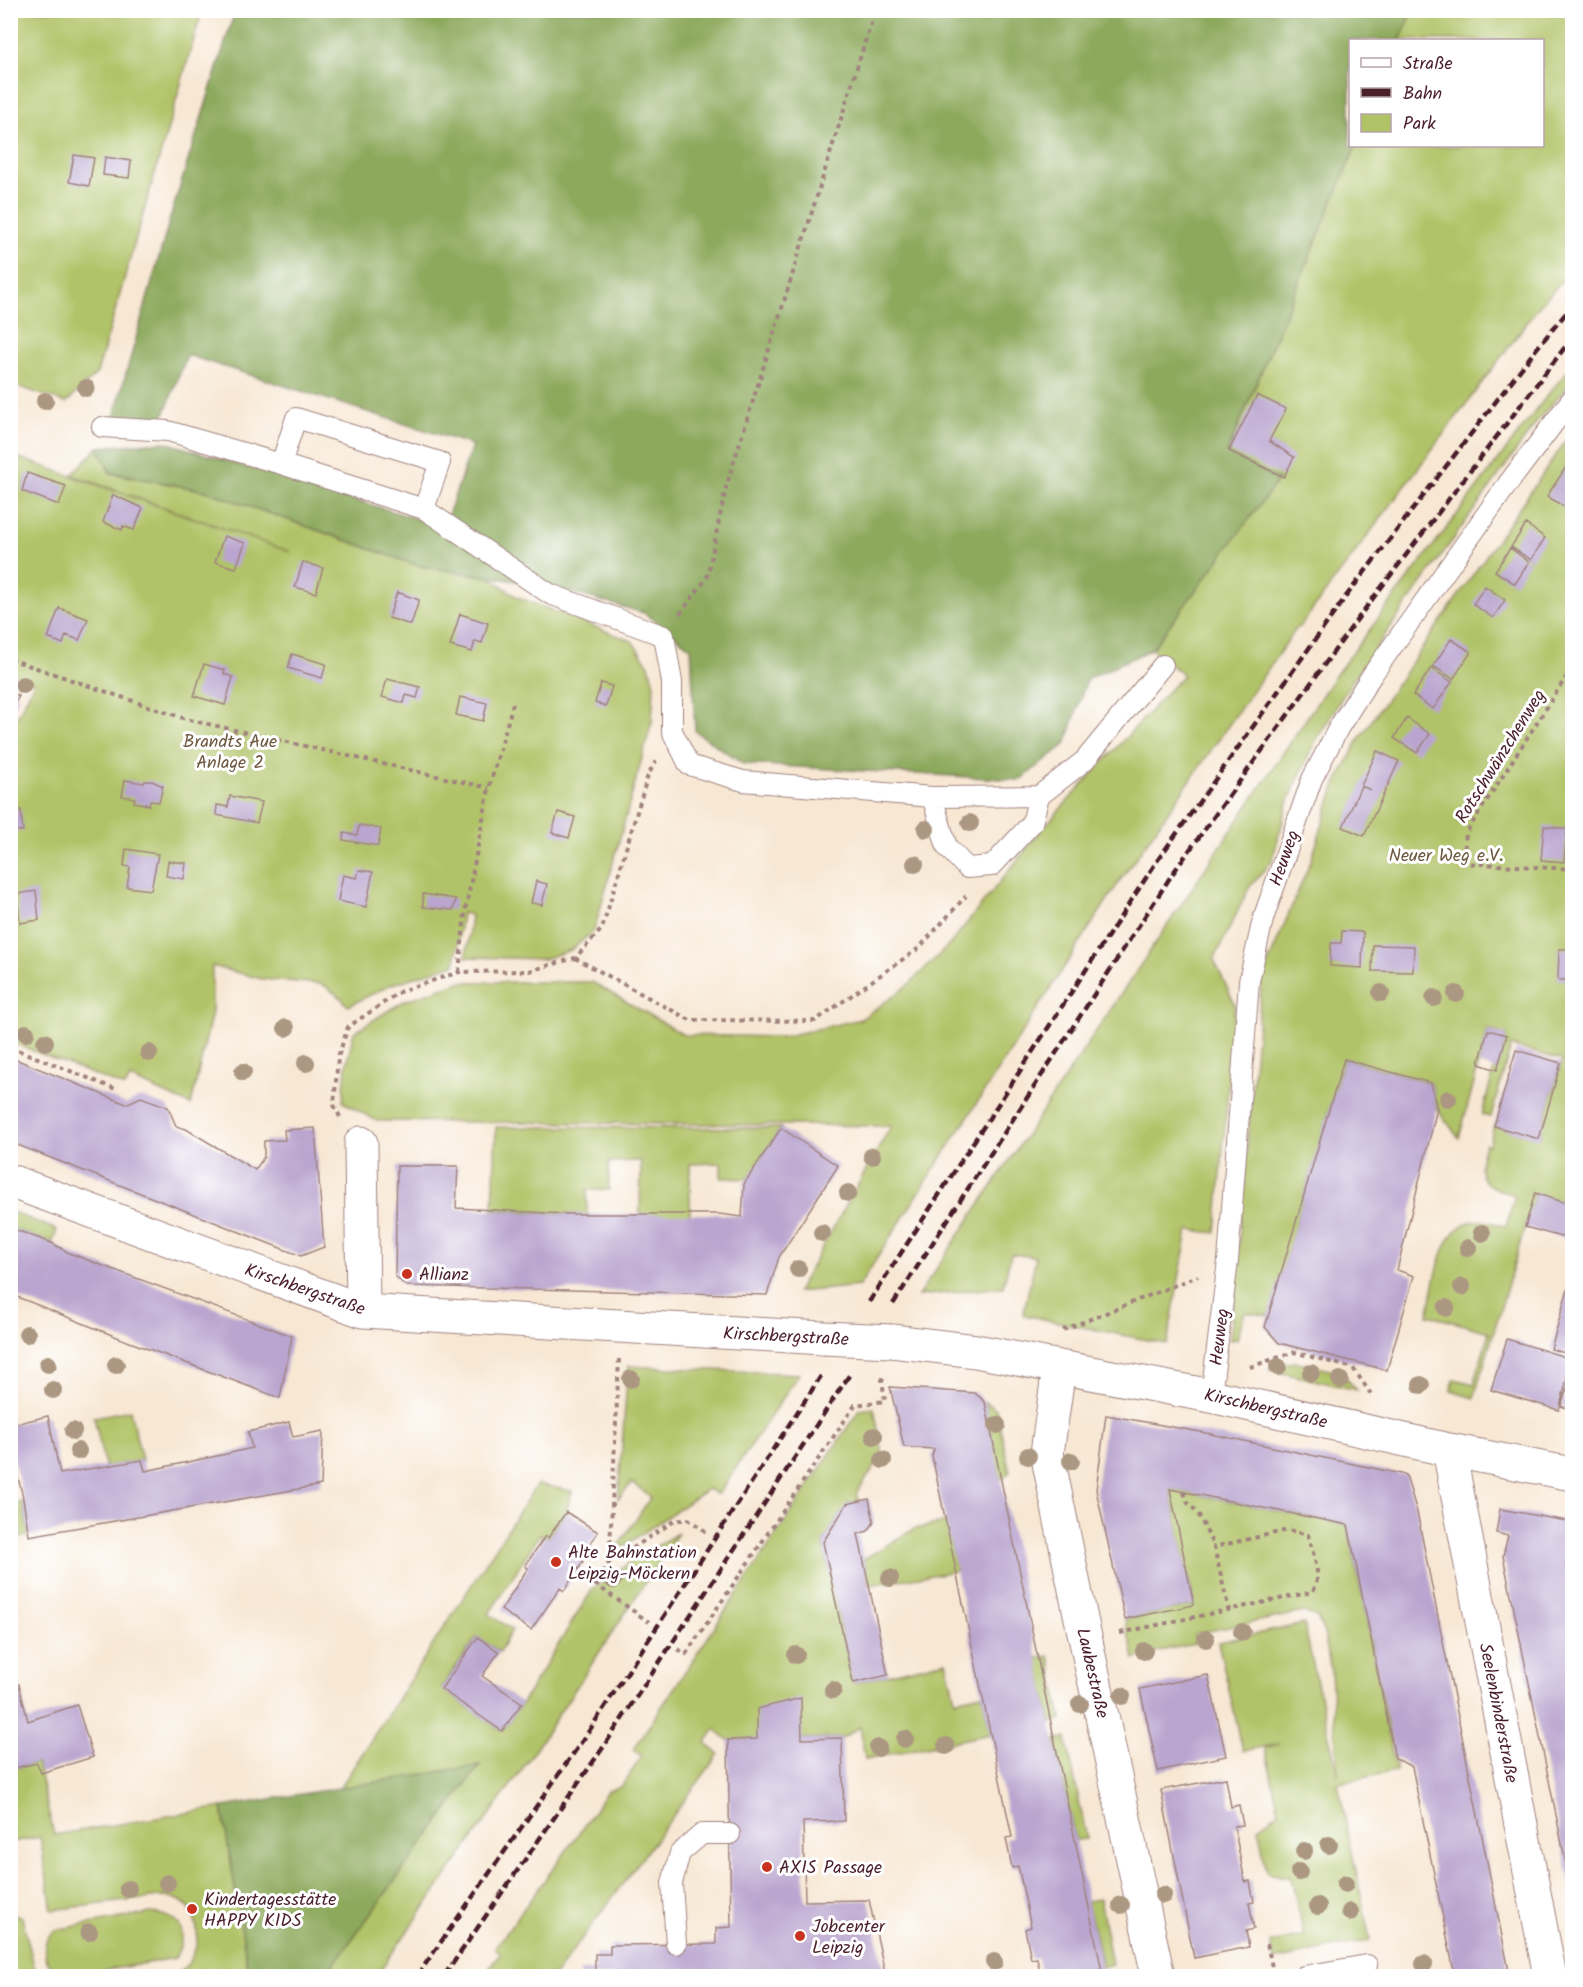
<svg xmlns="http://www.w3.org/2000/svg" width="1583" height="1987" font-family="Kalam,sans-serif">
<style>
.green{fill:#b1c367;stroke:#7e7149;stroke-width:1.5}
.forest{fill:#8ca95c;stroke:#6b6444;stroke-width:1.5}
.building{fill:#b9a5cf}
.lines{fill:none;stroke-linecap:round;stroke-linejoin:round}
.service-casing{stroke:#a0837f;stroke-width:22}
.minor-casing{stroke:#a0837f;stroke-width:35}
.path{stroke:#a0837f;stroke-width:4;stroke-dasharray:4.5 4.5;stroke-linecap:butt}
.service{stroke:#fff;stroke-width:20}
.minor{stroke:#fff;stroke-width:33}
.rail{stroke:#4a1f2b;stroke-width:4.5;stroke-dasharray:9 4.5;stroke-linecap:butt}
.minor-bridge-casing{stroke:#a0837f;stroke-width:35;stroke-linecap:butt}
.minor-bridge{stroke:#fff;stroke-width:33}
.tree{fill:#ac9882}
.poi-dot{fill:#c8321e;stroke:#fff;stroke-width:2}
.labels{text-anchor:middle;stroke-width:6;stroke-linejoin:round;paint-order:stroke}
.park-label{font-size:18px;fill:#6e5840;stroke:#fff}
.street-label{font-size:18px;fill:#4a1f2b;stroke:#fff}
.poi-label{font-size:18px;fill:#4a1f2b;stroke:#fff;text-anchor:start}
</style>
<rect width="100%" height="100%" fill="#fff"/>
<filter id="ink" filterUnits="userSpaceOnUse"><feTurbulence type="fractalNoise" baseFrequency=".0167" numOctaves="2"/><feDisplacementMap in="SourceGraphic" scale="12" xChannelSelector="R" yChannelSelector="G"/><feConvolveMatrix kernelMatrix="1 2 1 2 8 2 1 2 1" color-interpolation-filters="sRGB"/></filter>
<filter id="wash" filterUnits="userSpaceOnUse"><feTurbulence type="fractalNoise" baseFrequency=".008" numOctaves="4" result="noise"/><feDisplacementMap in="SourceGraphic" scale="24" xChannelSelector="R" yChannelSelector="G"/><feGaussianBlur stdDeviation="1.35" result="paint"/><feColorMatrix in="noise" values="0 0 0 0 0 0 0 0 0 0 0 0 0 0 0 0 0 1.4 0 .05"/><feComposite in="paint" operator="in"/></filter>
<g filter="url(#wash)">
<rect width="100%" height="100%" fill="#f7e7d3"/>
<path class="green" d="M10,11H202L97,373L66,403L11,384Z
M1413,11H1572V269L1537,309L1301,625L1296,629L1119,882L859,1286L797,1292L891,1126L377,1121L343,1102L346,1066L354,1032L404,1001L459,982H592L684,1035L782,1037L861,1019L906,987L950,944L1044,827L1183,675L1152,649L1278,480L1227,454L1356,146H1542V40H1400Z
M1572,366V382L1541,416L1352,681L1315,742L1288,802L1272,861L1249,888L1214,960L1235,1005L1216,1233L1188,1230L1167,1344L1023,1315L1036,1257L1011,1254L1003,1287L918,1296L1337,673L1549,393Z
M1572,432V1205L1535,1193L1474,1398L1451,1391L1454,1379L1474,1384L1489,1332L1428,1315C1435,1285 1439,1217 1483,1221C1490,1221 1498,1225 1506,1226L1515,1195C1481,1185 1474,1179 1485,1144L1489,1145L1494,1126L1539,1138L1562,1060L1511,1046L1491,1117L1482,1115L1494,1069H1497L1507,1035L1488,1030L1459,1138L1437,1109L1431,1083L1344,1059L1269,1316L1245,1312L1237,1339L1230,1340L1262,978L1312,858L1335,786L1359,739Z
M98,447L110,473L206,491L419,566L490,577L517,597L632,641L649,665L654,685L652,722L594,931L571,950L544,959L466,957L471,915L462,913L455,964L390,985L348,1006L341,998L322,984L262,979L212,966V1012L191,1105L130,1078L125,1087L11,1042L10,731L34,683L11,672V455L291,552L72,475Z
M496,1127L781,1128L748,1179L721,1178V1163L690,1164V1215H640L641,1161L609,1162V1190H587V1215L493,1210Z
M10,1211L57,1230L52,1243L11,1228Z
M1298,1362L1341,1373L1357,1390L1270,1370L1285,1363Z
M628,1366L799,1374L718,1495L708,1489L621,1548L618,1546L651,1497L632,1483L618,1499Z
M985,1402L996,1409L1010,1472L1000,1480Z
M874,1408L883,1455L857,1492L859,1501L847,1504L823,1542L853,1683L946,1661L955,1700L982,1694L991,1734L865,1759L860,1727L842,1738L728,1740L715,1729L705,1743L719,1754L554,1976H483L501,1953L495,1948L579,1833L607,1791L622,1786L642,1756L633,1750L859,1410Z
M130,1410L142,1460L105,1467L94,1417Z
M537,1484L572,1491L566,1512L548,1538L540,1534L489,1614L512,1630L499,1652L477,1637L441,1688L502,1731L522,1703L592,1590L630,1562L678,1533L525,1765L376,1976H325L480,1765L340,1788Z
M1170,1489L1348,1525L1396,1771L1338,1783L1370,1940L1274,1960L1270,1943L1304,1936L1291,1878L1267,1873L1258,1827L1279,1812L1265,1748L1279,1744L1243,1751L1218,1642L1304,1624L1338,1776L1331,1672L1324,1633L1317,1617L1304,1612L1194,1634L1195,1644L1159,1651L1134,1659L1125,1619L1194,1605Z
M23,1502L29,1536L11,1539V1504Z
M947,1522L957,1571L869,1585L863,1559L914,1529Z
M1049,1656L1062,1720L1051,1722L1037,1658Z
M1066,1738L1087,1839L1075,1840L1054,1740Z
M37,1763L54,1835L222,1807L249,1976H176C180,1970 188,1966 191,1959C202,1938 199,1907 174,1898C169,1897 164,1897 159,1897L52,1910L40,1837L11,1842V1769Z
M1100,1899L1112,1964L1102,1967L1087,1901Z
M10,1912L22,1917L35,1970L27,1972L28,1976H11Z
M150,1913C181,1916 190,1930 175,1958L73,1976C68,1975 63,1975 59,1973C41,1963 40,1941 55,1930Z"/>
<path class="forest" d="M235,11H1413L1400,40H1350V146H1356L1227,453L1279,479L1152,649L1087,679L1066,744L1020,780L743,764L695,731L691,648L644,613L548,586L419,566L206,491L110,472L98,447L165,442L444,527L472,445L187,355L162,420L114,416L171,215Z
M480,1765L325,1976H249L222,1807Z"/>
<g id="blocks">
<path class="building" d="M74,155L94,158L89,186L69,182Z
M105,157L131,161L129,178L103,175Z
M1257,395L1286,409L1269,441L1294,457L1284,477L1229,451Z
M1572,458V501L1567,509L1547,496Z
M27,473L66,486L59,505L22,491Z
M113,495L143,508L134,530L123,526L122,530L103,522Z
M1526,524L1545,538L1531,560L1511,547Z
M224,536L245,543L236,568L215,562Z
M1510,548L1529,562L1515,584L1495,571Z
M303,562L323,568L316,593L295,587Z
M1485,586L1505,600L1493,618L1473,604Z
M397,592L419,600L411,625L389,618Z
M59,608L88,619L79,640L66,635L63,644L48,638Z
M460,614L488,623L482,643L475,641L472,652L450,646Z
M1451,639L1471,652L1453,679L1433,666Z
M292,654L326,664L322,678L288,668Z
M204,664L225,670L224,674L233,677L225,705L194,696Z
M1431,668L1452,682L1433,709L1413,695Z
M387,679L420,687L417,698L406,695L404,703L382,697Z
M601,683L612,686L606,706L595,703Z
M10,691L19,696L10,712Z
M460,697L487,703L483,721L456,715Z
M1407,718L1430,734L1417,753L1394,738Z
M1377,751L1399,761L1364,836L1343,827L1361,786L1371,790L1361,786Z
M10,761L16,764L11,778H10Z
M125,780L144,783L145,781H152L163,786L159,802L150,801L149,805L134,802L135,798L122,796Z
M230,796L262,802L257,823L216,815L217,805L228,807Z
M21,810L23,831H11L10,811Z
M558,812L575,817L569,838L552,833Z
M359,825L381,829L378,846L343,840L344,833L357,835Z
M1544,826L1567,829L1564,862L1541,860Z
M126,849L158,854L151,890L127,887L130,867L124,866Z
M168,861L186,863L184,879L166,876Z
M359,870L373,872L366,907L338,901L343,875L357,878Z
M536,881L547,884L542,905L531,903Z
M36,891L39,920L20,923L17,894Z
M423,894L456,899L453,910L423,907Z
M1342,931L1363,932L1362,968L1330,966L1331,943H1341Z
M1373,945L1414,946L1413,972L1372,971Z
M1559,949H1572V980H1558Z
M1488,1030L1507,1035L1497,1070L1479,1064Z
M1516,1050L1561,1063L1539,1139L1494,1126Z
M10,1057L126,1104L141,1097L168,1107L176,1126L186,1129L255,1170L264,1157V1141L285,1140L284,1130L315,1128L324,1247L301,1256L10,1142Z
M1344,1059L1431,1083L1437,1109L1397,1270L1414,1276L1387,1370L1279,1343L1265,1327Z
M781,1128L838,1166L779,1257L767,1295L406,1286L395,1276L397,1166H458L456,1208L565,1214H719L742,1217L744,1184Z
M1535,1193L1572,1205V1240L1525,1227Z
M10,1228L52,1243L69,1253L292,1336L280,1398L127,1341L10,1294Z
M1572,1274V1355L1551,1349Z
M1507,1339L1572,1359L1559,1410L1491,1390Z
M1572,1373V1419L1569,1418L1572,1410L1561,1406Z
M890,1387L975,1393L985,1402L1103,1976H1041L1037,1958L1031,1959L1025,1929L1031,1927L1018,1866L1012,1868L1006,1838L1012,1837L932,1456L934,1449L904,1447Z
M1106,1415L1206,1433L1406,1475L1417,1512L1510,1976H1455L1412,1767L1395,1758L1348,1525L1170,1489L1194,1605L1125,1619L1096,1490Z
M48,1416L60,1474L142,1460L145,1471L226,1454L252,1448L248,1432L289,1422L293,1437L323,1431L321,1485L29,1536L22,1493L10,1447V1425Z
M869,1499L874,1522L868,1531L858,1534L888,1675L853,1683L823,1542L847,1504Z
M1500,1509L1572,1522V1893L1503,1556L1508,1536L1496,1533Z
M566,1512L598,1532L580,1559L583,1562L564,1591L560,1588L531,1630L501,1610L528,1568L525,1566L545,1536L548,1538Z
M478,1637L499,1652L482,1676L522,1703L502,1731L441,1689Z
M10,1667L15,1684H19L28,1721L77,1705L93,1757L41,1773L37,1763L10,1769Z
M1208,1675L1226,1756L1158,1771L1140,1689Z
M801,1698L802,1739L842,1738L844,1821L803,1822L805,1901L869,1900L885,1973L791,1974V1976H580V1971H595V1954H610V1945L716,1944V1928L731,1927L728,1740L757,1739V1709Z
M1226,1778L1231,1807L1239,1805L1243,1825L1234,1826L1245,1882L1250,1881L1252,1892L1254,1902L1249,1903L1254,1929L1246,1931L1249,1947L1194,1958L1161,1790Z"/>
</g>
</g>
<g filter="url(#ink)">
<use href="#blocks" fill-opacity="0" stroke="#a0837f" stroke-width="1.5"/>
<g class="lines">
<defs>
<path id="service" d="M102,427L168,431L281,464L296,418L440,462L424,509L281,464
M424,509L550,594L664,636L672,682V731L689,765L743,781L932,797L1039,796
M932,797L947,847L967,868L992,866L1032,823L1039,796L1084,761L1163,665
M1211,1396L1228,1261L1249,981L1263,919L1312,779L1339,727L1372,675L1507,485L1572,399
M676,1944L672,1883L680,1853L702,1834H730
M1304,1976L1367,1965"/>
<path id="minor" d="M361,1143L363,1311
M10,1181L363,1311L823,1338
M892,1341L976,1351L1211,1396L1449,1450L1572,1474
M1059,1368L1047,1453L1079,1609L1158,1976
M1449,1450L1550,1976"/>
</defs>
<use href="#service" class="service-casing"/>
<use href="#minor" class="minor-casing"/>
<path class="path" d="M680,614L707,578L726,487L875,10
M10,659L186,719L489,788
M1572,668L1466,833L1463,863L1572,869
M575,958L690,1020L815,1021L919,948L966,896
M459,972L465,913L489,788L514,700
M10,1047L118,1090
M340,1117L334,1105L338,1057L348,1027L401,991L459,972L529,971L575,958L602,929L648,775L656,761
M1063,1330L1198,1276
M619,1359L610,1546L615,1554H624L674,1521L688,1519L708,1533
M1250,1367L1294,1352L1353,1368L1373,1397
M1184,1492L1188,1503L1198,1513L1214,1547
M615,1554L595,1584L649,1622
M1120,1633L1312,1592C1324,1577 1312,1553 1308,1535L1288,1530L1214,1547L1229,1610
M678,1649L686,1654L855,1405L885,1401L882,1380L885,1375
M1267,1944L1274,1976"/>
<use href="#service" class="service"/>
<use href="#minor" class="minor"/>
<path class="rail" d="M869,1302L1157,861L1347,595L1537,348L1572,306
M893,1304L1173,873L1364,610L1572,338
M417,1976L585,1737L821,1376
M444,1976L602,1749L850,1374"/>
<defs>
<path id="minor-bridge" d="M823,1338L892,1341"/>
</defs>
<use href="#minor-bridge" class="minor-bridge-casing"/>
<use href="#minor-bridge" class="minor-bridge"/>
</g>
<g class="tree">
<circle cx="86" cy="388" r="9"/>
<circle cx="45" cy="401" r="9"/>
<circle cx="23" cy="685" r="9"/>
<circle cx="970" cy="823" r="9"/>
<circle cx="926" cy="829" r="9"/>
<circle cx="915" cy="864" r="9"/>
<circle cx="1381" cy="993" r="9"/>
<circle cx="1456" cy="994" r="9"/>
<circle cx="1434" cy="998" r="9"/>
<circle cx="286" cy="1028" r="9"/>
<circle cx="26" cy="1033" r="9"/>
<circle cx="45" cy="1042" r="9"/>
<circle cx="149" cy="1053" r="9"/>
<circle cx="306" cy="1063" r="9"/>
<circle cx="243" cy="1072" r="9"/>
<circle cx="1448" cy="1099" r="9"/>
<circle cx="872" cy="1156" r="9"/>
<circle cx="848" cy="1193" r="9"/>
<circle cx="822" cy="1233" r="9"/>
<circle cx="1482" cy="1233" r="9"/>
<circle cx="1468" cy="1248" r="9"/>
<circle cx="798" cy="1269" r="9"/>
<circle cx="1462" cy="1287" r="9"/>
<circle cx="1446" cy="1308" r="9"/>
<circle cx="27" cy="1334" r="9"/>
<circle cx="48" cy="1364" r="9"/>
<circle cx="116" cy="1365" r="9"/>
<circle cx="1278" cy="1367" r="9"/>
<circle cx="1311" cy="1373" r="9"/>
<circle cx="631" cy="1379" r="9"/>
<circle cx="1340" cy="1380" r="9"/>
<circle cx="1421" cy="1385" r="9"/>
<circle cx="53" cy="1390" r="9"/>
<circle cx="997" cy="1425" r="9"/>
<circle cx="73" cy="1431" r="9"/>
<circle cx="874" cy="1436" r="9"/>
<circle cx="78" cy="1451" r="9"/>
<circle cx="1028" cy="1456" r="9"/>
<circle cx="883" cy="1460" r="9"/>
<circle cx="1071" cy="1461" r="9"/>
<circle cx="890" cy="1578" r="9"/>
<circle cx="613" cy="1580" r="9"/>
<circle cx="1242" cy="1632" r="9"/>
<circle cx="1206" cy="1639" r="9"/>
<circle cx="1144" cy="1651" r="9"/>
<circle cx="796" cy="1655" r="9"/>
<circle cx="833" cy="1690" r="9"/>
<circle cx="1122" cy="1696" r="9"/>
<circle cx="1080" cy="1704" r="9"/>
<circle cx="905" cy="1739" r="9"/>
<circle cx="946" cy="1746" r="9"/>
<circle cx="878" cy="1748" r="9"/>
<circle cx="1329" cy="1845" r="9"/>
<circle cx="1304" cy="1851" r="9"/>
<circle cx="1299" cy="1872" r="9"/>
<circle cx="167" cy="1883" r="9"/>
<circle cx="1345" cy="1884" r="9"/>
<circle cx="128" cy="1889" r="9"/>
<circle cx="1163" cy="1895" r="9"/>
<circle cx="1121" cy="1905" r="9"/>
<circle cx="1318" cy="1906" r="9"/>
<circle cx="1350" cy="1912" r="9"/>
<circle cx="89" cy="1932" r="9"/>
<circle cx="994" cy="1962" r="9"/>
<circle cx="1424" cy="1964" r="9"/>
</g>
</g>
<g class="poi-dot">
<circle cx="407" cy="1274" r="6"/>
<circle cx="556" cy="1562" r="6"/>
<circle cx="767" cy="1867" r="6"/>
<circle cx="192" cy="1909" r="6"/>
<circle cx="800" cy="1936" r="6"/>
</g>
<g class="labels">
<g class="park-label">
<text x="230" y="747">Brandts Aue<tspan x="230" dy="21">Anlage 2</tspan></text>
<text x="1446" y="861">Neuer Weg e.V.</text>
</g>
<g class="street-label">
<text transform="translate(1500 756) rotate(-58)" y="6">Rotschwänzchenweg</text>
<text transform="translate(1284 858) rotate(-71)" y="6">Heuweg</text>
<text transform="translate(305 1289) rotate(19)" y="6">Kirschbergstraße</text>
<text transform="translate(786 1336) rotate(3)" y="6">Kirschbergstraße</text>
<text transform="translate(1219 1337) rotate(-83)" y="6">Heuweg</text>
<text transform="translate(1266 1408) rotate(13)" y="6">Kirschbergstraße</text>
<text transform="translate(1093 1673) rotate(77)" y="6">Laubestraße</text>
<text transform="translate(1499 1713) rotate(79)" y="6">Seelenbinderstraße</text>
</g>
<g class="poi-label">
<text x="419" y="1280">Allianz</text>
<text x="568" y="1558">Alte Bahnstation<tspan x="568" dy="21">Leipzig-Möckern</tspan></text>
<text x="779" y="1873">AXIS Passage</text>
<text x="204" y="1905">Kindertagesstätte<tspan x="204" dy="21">HAPPY KIDS</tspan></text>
<text x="812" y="1932">Jobcenter<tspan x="812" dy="21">Leipzig</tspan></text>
</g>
</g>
<rect width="1583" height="1987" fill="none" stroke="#fff" stroke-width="36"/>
<rect x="1349" y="39" width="195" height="108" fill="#ffffff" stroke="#b7a5aa" stroke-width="1.5"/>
<rect x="1361" y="58" width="30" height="9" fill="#ffffff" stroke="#b7a5aa" stroke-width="1.5"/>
<text x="1403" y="69" font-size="18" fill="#4a1f2b">Straße</text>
<rect x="1361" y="88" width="30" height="9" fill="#4a1f2b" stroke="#b7a5aa" stroke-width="1.5"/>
<text x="1403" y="99" font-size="18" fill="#4a1f2b">Bahn</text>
<rect x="1361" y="114" width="30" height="18" fill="#b1c367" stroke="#b7a5aa" stroke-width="1.5"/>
<text x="1403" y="129" font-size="18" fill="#4a1f2b">Park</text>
</svg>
